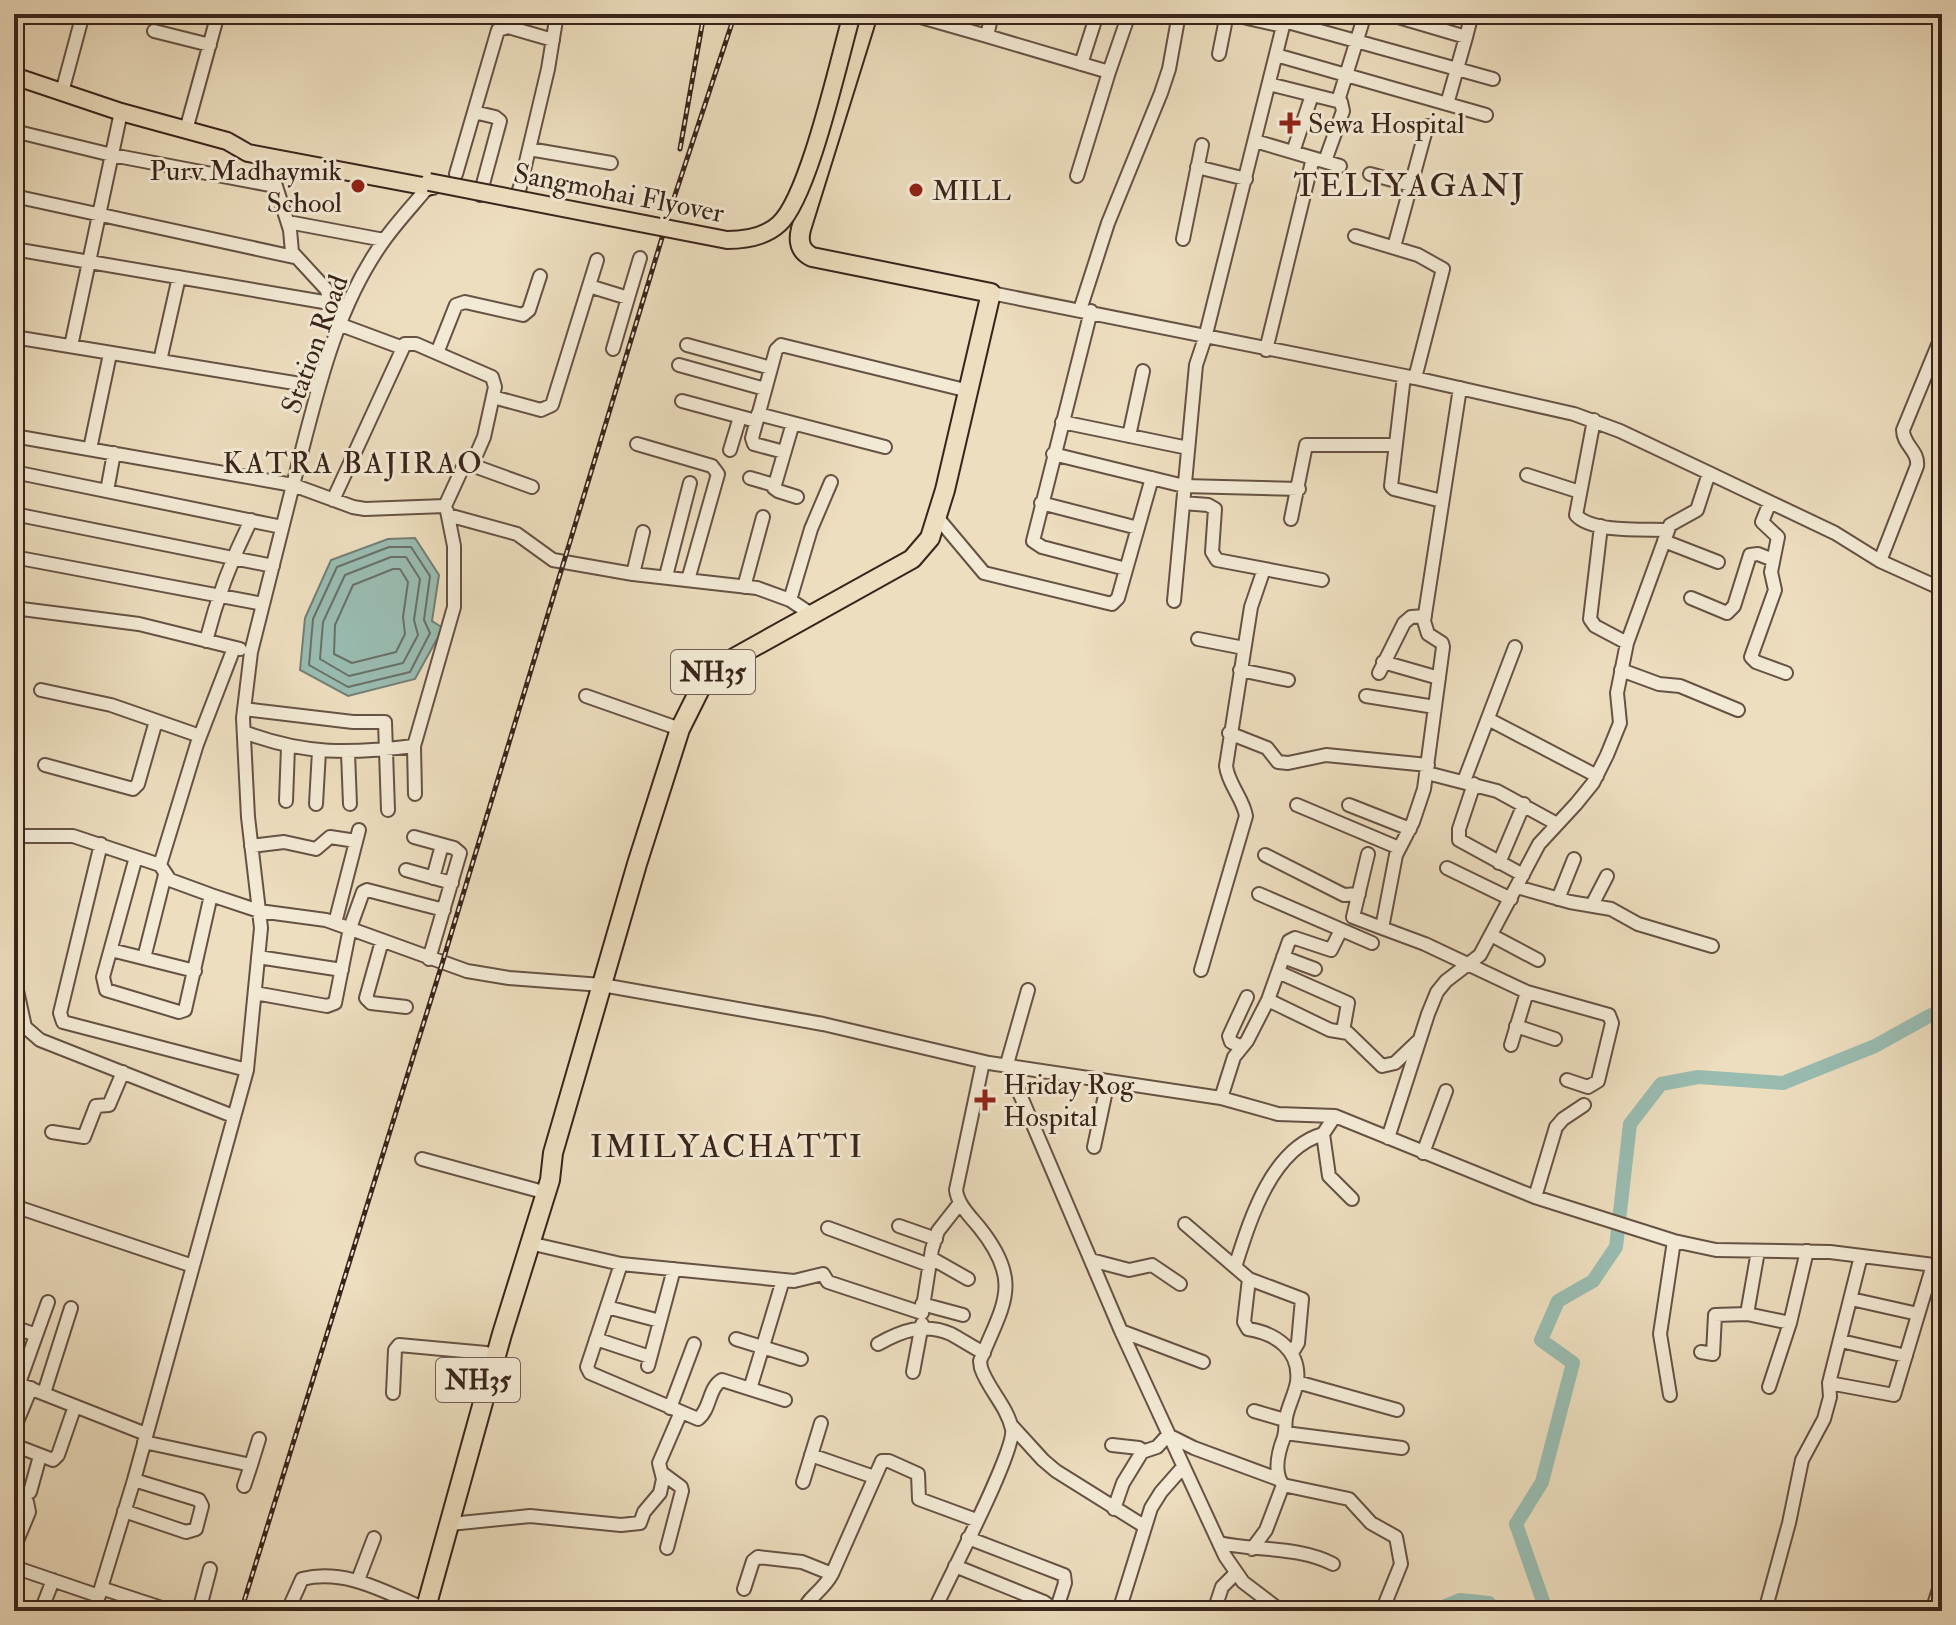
<svg xmlns="http://www.w3.org/2000/svg" width="1956" height="1625" font-family="'IM FELL Double Pica',serif">
<style>
.water{fill:#99bcb1;stroke:#737f75;stroke-width:2}
.lines{fill:none;stroke-linecap:round;stroke-linejoin:round}
.shore{stroke:#697066;stroke-width:2}
.river{stroke:#99bcb1;stroke-width:14}
.minor-casing{stroke:#665244;stroke-width:16}
.major-casing{stroke:#39241b;stroke-width:20}
.highway-casing{stroke:#39241b;stroke-width:22}
.minor{stroke:#f3ead5;stroke-width:12}
.major{stroke:#eddebf;stroke-width:16}
.highway{stroke:#eddebf;stroke-width:18}
.rail-casing{stroke:#39241b;stroke-width:5}
.rail{stroke:#f3ead5;stroke-width:2;stroke-dasharray:6;stroke-linecap:butt}
.major-bridge-casing{stroke:#39241b;stroke-width:20;stroke-linecap:butt}
.major-bridge{stroke:#eddebf;stroke-width:16}
.poi-dot{fill:#8f2418;stroke:#f3ead5;stroke-width:3}
.labels{text-anchor:middle;stroke-width:6;stroke-linejoin:round;paint-order:stroke}
.shield{fill:#f3ead5;stroke:#715f53;stroke-width:2}
.shield-label{font-size:26px;font-weight:bold;fill:#39241b}
.poi-label{font-size:28px;fill:#39241b;stroke:#f3ead5;text-anchor:start}
.street-label{font-size:28px;fill:#39241b;stroke:#f3ead5}
.neighbourhood-label{font-size:30px;letter-spacing:2px;fill:#39241b;stroke:#f3ead5}
.quarter-label{font-size:32px;letter-spacing:2px;fill:#39241b;stroke:#f3ead5}
</style>
<rect width="100%" height="100%" fill="#eddebf"/>
<filter id="stains"><feTurbulence type="fractalNoise" baseFrequency=".0025" numOctaves="4"/><feColorMatrix values="0 0 0 0 .2 0 0 0 0 .09 0 0 0 0 .02 0 0 0 .5 -.17"/></filter>
<radialGradient id="worn" r=".72"><stop offset=".6" stop-color="#630" stop-opacity="0"/><stop offset="1" stop-color="#630" stop-opacity=".3"/></radialGradient>
<path class="water" d="M415,538L439,575L432,621L443,628L415,679L348,696L300,670L305,618L331,560L388,539Z"/>
<g class="lines">
<path class="shore" d="M389,547H411L430,576L424,620L430,633L410,672L348,687L309,665L313,619L337,567Z
M391,557H406L420,579L414,620L418,635L403,663L349,676L320,659L323,622L345,575Z
M393,569H400L408,582L403,617L405,634L396,652L352,663L334,654L335,625L353,585Z"/>
<path class="river" d="M1433,1611L1460,1600L1489,1603L1496,1611
M1537,1611L1544,1604L1516,1524L1542,1482L1573,1363L1541,1340L1558,1301L1593,1281L1616,1247L1630,1124L1661,1084L1698,1077L1783,1083L1875,1046L1931,1015H1942"/>
<defs>
<path id="minor" d="M910,14L987,36L992,14
M1388,14L1466,37L1472,14
M1935,14L1942,17
M1247,18L1283,26
M1284,21L1493,79
M154,31L210,45
M987,36L1109,72L1077,176
M1219,54L1227,14
M1276,55L1486,115
M1081,64L1097,14
M1109,72L1129,14
M1269,84L1341,102L1343,111L1325,161
M62,92L83,14
M1338,101L1365,14
M1447,104L1466,37
M186,130L218,14
M14,131L112,155L275,186
M1255,141L1340,166
M529,149L611,163
M1293,152L1312,95
M275,158L274,180L290,230L292,252L326,289L332,303
M1197,167L1246,179
M456,174L474,112
M1370,174L1411,185
M480,195L500,121L495,117L474,112L498,30L508,27L553,40
M14,196L294,257
M510,200L515,201L520,187L548,69L557,14
M288,222L384,240
M1355,236L1418,255L1443,269L1415,378
M1183,239L1202,145
M1394,247L1427,126
M14,249L347,306
M589,286L628,298L640,258
M991,293L1415,378L1574,414L1620,431L1709,473L1835,533L1880,561L1942,589
M1080,310L1108,223L1161,93L1169,69L1179,14
M1091,311L1033,541L1042,547L1126,569
M14,337L319,387
M687,345L771,368
M71,346L121,112
M613,349L628,298
M1266,350L1313,158
M437,353L456,305L465,302L523,315L529,310L540,276
M160,361L179,277
M679,365L765,389
M1404,376L1391,486L1394,489L1442,501
M1460,388L1424,621L1428,634L1442,643L1443,647L1424,789L1413,822L1396,855L1382,928L1425,944L1527,992L1609,1015L1612,1023L1598,1081L1588,1087L1567,1080
M493,397L541,410L552,405L597,260
M682,401L756,421
M758,414L885,447
M1594,420L1576,515C1592,533 1644,529 1668,530
M1062,422L1188,448
M793,423L774,488L778,491L797,497
M14,436L293,485C315,402 333,310 385,239C398,221 414,204 428,187L433,188
M1129,436L1143,371
M637,444L712,466L718,474L688,580
M90,449L110,354
M730,450L740,417
M784,452L754,444L752,438L776,350L781,345L969,391
M1053,454L1184,486L1299,489
M466,463L532,487
M14,472L282,527
M1527,475L1580,492
M750,478L774,485
M107,491L114,453
M333,500L403,348L341,325
M1770,502L1762,522L1778,537L1771,572L1775,590L1751,657L1756,662L1786,673
M1041,503L1138,528
M1183,503L1208,505L1215,509L1212,552L1217,560L1322,580
M14,514L273,566
M448,515L517,534L553,560L633,574L757,588L790,600L811,614
M937,517L984,573L1112,604L1118,598L1152,478
M1291,519L1306,445H1395
M1601,526L1590,619L1595,626L1627,643
M1664,541L1718,562
M14,557L263,604
M1880,561L1917,466C1919,451 1903,445 1903,430L1942,335
M633,574L643,532
M666,576L690,483
M744,587L763,517
M1691,598L1727,613L1734,606L1750,555L1758,554L1773,560
M790,600L811,529L831,482
M1174,601L1196,365L1205,338L1286,14
M14,608L139,624L240,649
M1198,639L1244,648
M206,641C217,598 231,560 251,520
M1383,662L1439,678
M1240,670L1288,680
M1621,670L1659,684L1680,686L1738,710
M1379,673L1404,623L1411,617L1425,616
M41,690L111,705L200,736
M586,696L680,729
M1366,696L1435,707
M244,709L353,722H385L388,810
M1488,719L1597,776
M244,732C304,755 351,754 414,746
M1229,733L1267,748L1278,762L1288,763L1326,755L1428,765
M348,753L350,804
M45,765L133,789L138,784L156,721
M1427,773L1497,791L1557,824
M1464,781L1515,647
M1474,784L1459,829V840L1523,875
M415,794L414,746L454,607V546L447,511
M286,801L288,747
M316,804L319,751
M1297,805L1399,848
M1349,805L1410,829
M14,836H73L160,865L197,744L234,648
M414,837L454,848L460,853L429,959
M101,844L60,1013L63,1022L247,1070
M251,846L284,842L316,849L330,837L356,841
M1368,854L1353,917L1382,928
M1265,855L1344,895L1359,894
M136,857L103,977L106,990L179,1012L185,1010L211,895
M1499,863L1524,804
M160,865L170,880L211,895L259,911L326,920L467,971L509,978L602,985L823,1024L989,1063L1221,1098L1278,1114L1335,1116L1535,1197L1674,1241L1716,1250L1830,1252L1942,1266
M1447,868L1511,899
M406,870L452,883
M433,878L442,845
M1517,887L1570,902L1611,909L1638,924L1712,946
M1259,894L1372,943
M1558,899L1574,859
M1592,905L1607,876
M335,923L359,830
M1491,935L1538,960
M382,941L366,998L371,1003L406,1007
M111,950L195,971
M258,957L342,970
M1283,957L1315,969
M144,958L165,875
M1201,970L1246,816C1243,798 1228,784 1226,766L1251,607L1264,569
M1278,972L1348,1003L1343,1031
M14,977L25,1027L40,1040L233,1116
M1028,990L1007,1064L1121,1331L1225,1556L1243,1582L1281,1611
M255,993L327,1006L335,1003L350,928L363,892L367,890L444,910
M1268,1000L1330,1030L1348,1033L1382,1066L1395,1063L1417,1042
M1516,1026L1555,1039
M1511,1045L1527,992
M1242,1047L1231,1042L1229,1036L1247,997
M1221,1098L1234,1057L1247,1041L1268,1000L1289,941L1295,938L1331,950L1341,930
M52,1132L84,1137L96,1106L109,1105L123,1072
M1323,1134L1329,1176L1352,1199
M1388,1138L1428,1014L1437,992L1446,981L1480,955L1539,844L1576,804L1593,783L1607,755L1620,723L1617,693L1627,643L1670,525L1697,510L1709,473
M1094,1147L1108,1081
M1423,1153L1446,1091
M422,1159L536,1190
M1535,1197L1556,1127L1563,1119L1584,1105
M14,1206L193,1266
M1185,1224L1249,1279L1302,1299L1298,1343L1292,1353
M899,1226L936,1239
M828,1228L929,1265
M529,1243L621,1264L794,1281L823,1274L828,1282L922,1313L932,1249L938,1231L960,1203
M931,1258L968,1279
M1091,1260L1129,1270L1152,1265L1180,1284
M621,1264L587,1367L590,1373L698,1419C711,1409 708,1388 722,1380L785,1400
M1235,1267C1250,1220 1271,1149 1323,1134L1335,1116
M1249,1279L1244,1322L1248,1329C1275,1333 1301,1350 1297,1382C1295,1394 1288,1406 1286,1418C1285,1424 1286,1430 1284,1437C1279,1450 1273,1472 1283,1485L1266,1530L1252,1549
M1851,1299L1918,1314
M922,1304L963,1315
M607,1307L660,1321
M1747,1314L1758,1251
M14,1327L36,1335
M1121,1331L1203,1362
M596,1339L650,1357
M736,1339L801,1359
M1841,1341L1906,1356
M878,1344C901,1331 924,1322 951,1334C962,1340 972,1347 984,1353
M1701,1352L1713,1354L1715,1315L1747,1314L1790,1323
M648,1366L674,1269
M913,1372L922,1324
M14,1382L146,1434
M1297,1382L1397,1410
M19,1383L48,1302
M1829,1383L1894,1395L1933,1265
M1769,1387L1790,1323L1807,1251
M750,1389L783,1280
M44,1393L71,1308
M393,1393L395,1350L399,1345L486,1353
M1670,1395L1660,1334L1674,1241
M670,1408L694,1344
M1254,1411L1285,1420
M1011,1425L1043,1460L1056,1471L1144,1526
M14,1429L31,1388
M1285,1433L1402,1448
M144,1442L251,1465L259,1439
M14,1445L53,1460L58,1455L75,1406
M1112,1445L1139,1448L1143,1451
M811,1455L874,1477
M662,1473L681,1487L682,1491L667,1548
M803,1482L821,1423
M1283,1485L1349,1499L1371,1523L1396,1537L1401,1564L1382,1611
M244,1486L251,1465
M30,1492L40,1456
M14,1496L27,1502L29,1512L14,1548
M1114,1509L1123,1483L1142,1452L1157,1447L1168,1435L1194,1448L1278,1479
M124,1511L186,1532L196,1529L202,1506L199,1500L134,1480
M450,1524L530,1516L621,1525L640,1523L644,1512L660,1493L663,1479L659,1463L681,1412
M968,1538L1064,1575L1065,1583L1056,1611
M1219,1543C1256,1551 1298,1546 1333,1564
M955,1566L1044,1602L1056,1611
M14,1567L99,1596
M358,1580L374,1538
M101,1588L171,1611
M744,1589L753,1561L758,1557L802,1562L832,1574
M14,1605L28,1611
M289,1608L302,1579C343,1569 379,1589 416,1605
M41,1611L53,1580
M94,1611L134,1480L247,1070L261,928L248,817L243,718L251,652L293,485L353,507L365,509L445,506L462,469L477,453L484,437L495,387L492,377L416,344H405L403,348
M199,1611L210,1569
M803,1611C808,1597 823,1591 832,1574L882,1461H889L918,1474L919,1499L976,1520
M934,1611C947,1581 1016,1451 1012,1429C1007,1406 988,1389 981,1368L980,1361C1003,1304 1024,1283 979,1227C970,1216 958,1205 956,1190L983,1062
M1119,1611L1151,1508L1161,1492L1183,1467
M1214,1611L1222,1587L1236,1573
M1765,1611L1789,1523L1802,1460L1824,1419L1830,1397L1829,1383L1861,1256
M1932,1611L1942,1580"/>
<path id="major" d="M14,76L121,112L227,141L248,153L428,187"/>
<path id="highway" d="M425,1611L502,1334L550,1180L553,1153L637,864L680,729L704,681L723,664L912,559L930,538L945,490L991,293L812,257C800,251 798,241 801,229L868,14"/>
</defs>
<use href="#minor" class="minor-casing"/>
<use href="#major" class="major-casing"/>
<use href="#highway" class="highway-casing"/>
<use href="#minor" class="minor"/>
<use href="#major" class="major"/>
<use href="#highway" class="highway"/>
<defs>
<path id="rail" d="M680,149L704,14
M241,1611L442,964L675,195L735,14"/>
</defs>
<use href="#rail" class="rail-casing"/>
<use href="#rail" class="rail"/>
<defs>
<path id="major-bridge" d="M429,182L727,240C745,240 765,237 779,224C809,197 839,59 852,14"/>
</defs>
<use href="#major-bridge" class="major-bridge-casing"/>
<use href="#major-bridge" class="major-bridge"/>
</g>
<g class="poi-dot">
<path d="M1286 111h8v8h8v8h-8v8h-8v-8h-8v-8h8z"/>
<circle cx="358" cy="186" r="8"/>
<circle cx="916" cy="190" r="8"/>
<path d="M981 1088h8v8h8v8h-8v8h-8v-8h-8v-8h8z"/>
</g>
<g class="labels">
<g class="shield">
<rect x="671" y="650" width="84" height="44" rx="6"/>
<rect x="436" y="1358" width="84" height="44" rx="6"/>
</g>
<g class="shield-label">
<text x="713" y="681">NH35</text>
<text x="478" y="1389">NH35</text>
</g>
<g class="poi-label">
<text x="1308" y="133">Sewa Hospital</text>
<text x="342" y="180" text-anchor="end">Purv Madhaymik<tspan x="342" dy="32">School</tspan></text>
<text x="932" y="200">MILL</text>
<text x="1003" y="1094">Hriday Rog<tspan x="1003" dy="32">Hospital</tspan></text>
</g>
<g class="street-label">
<text transform="translate(619 192) rotate(11)" y="10">Sangmohai Flyover</text>
<text transform="translate(314 344) rotate(-70)" y="10">Station Road</text>
</g>
<g class="neighbourhood-label">
<text x="353" y="473">KATRA BAJIRAO</text>
</g>
<g class="quarter-label">
<text x="1410" y="196">TELIYAGANJ</text>
<text x="727" y="1157">IMILYACHATTI</text>
</g>
</g>
<rect width="1956" height="1625" fill="none" stroke="#eddebf" stroke-width="48"/>
<rect x="16" y="16" width="1924" height="1593" fill="none" stroke="#39241b" stroke-width="4"/>
<rect x="24" y="24" width="1908" height="1577" fill="none" stroke="#39241b" stroke-width="2"/>
<rect width="100%" height="100%" filter="url(#stains)"/>
<rect width="100%" height="100%" fill="url(#worn)"/>
</svg>
